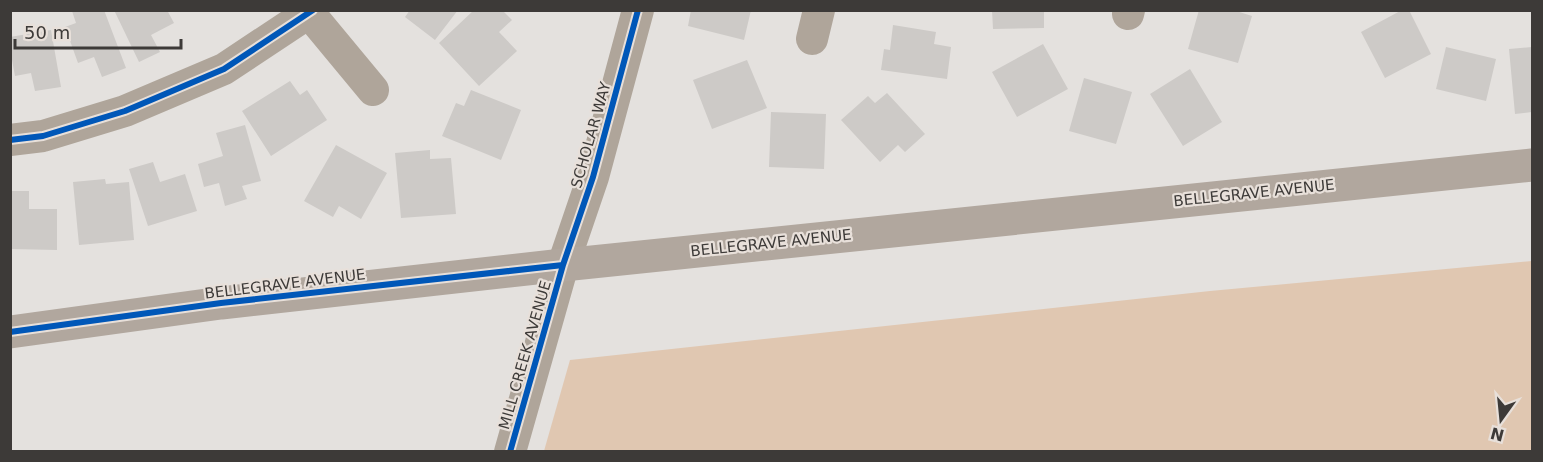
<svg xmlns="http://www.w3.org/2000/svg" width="1543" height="462" font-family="'DejaVu Sans',sans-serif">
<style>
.green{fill:#e0c7b1}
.building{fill:#cdcac7}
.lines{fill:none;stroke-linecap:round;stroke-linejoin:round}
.minor{stroke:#afa59a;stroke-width:32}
.major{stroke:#b1a79e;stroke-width:33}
.cycleway-casing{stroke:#e8e0da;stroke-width:10}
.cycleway{stroke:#0057b8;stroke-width:6}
.labels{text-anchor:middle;stroke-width:4.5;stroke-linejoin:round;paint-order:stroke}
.street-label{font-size:15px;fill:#3d3a38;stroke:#e8e0da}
</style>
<rect width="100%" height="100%" fill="#e4e1de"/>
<path class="green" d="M1532,261V451H544L570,360L1210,291Z"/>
<path class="building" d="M74,10H104L126,68L102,77L94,57L78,63L65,27L76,23L72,11Z
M114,10H167L174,23L151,35L160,52L139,62Z
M410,10H458L435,40L405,17Z
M474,10H502L512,20L499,32L517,51L479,86L439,43Z
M691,10H751L744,40L688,26Z
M992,10H1044V28L993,29Z
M1199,10H1233L1252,16L1238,63L1188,49Z
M1402,10H1409L1431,54L1385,78L1361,32Z
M893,25L936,32L934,44L951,47L947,79L881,70L884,49L890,50Z
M51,30L61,87L35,91L31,73L15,76L10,49V37Z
M1043,44L1068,89L1017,117L992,72Z
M1446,47L1496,59L1486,101L1436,89Z
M1532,47V112L1515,114L1509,49Z
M747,60L767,108L712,129L693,80Z
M1190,69L1222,122L1183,146L1150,94Z
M1084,78L1132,92L1116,144L1069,131Z
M290,81L300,95L307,90L327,120L271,156L242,111Z
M471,90L521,110L501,160L442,136L456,103L464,106Z
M887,93L925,134L905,152L898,145L880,162L841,120L868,96L875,103Z
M771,112L826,114L824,169L769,167Z
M245,125L261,181L242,186L247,199L225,206L219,183L204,187L198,164L223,156L216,133Z
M336,145L387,173L361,219L339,206L333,217L304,201Z
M430,150V159L451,158L456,214L401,218L395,153Z
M153,162L160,182L185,174L197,211L148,226L129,169Z
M105,179L106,184L129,182L134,240L79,245L73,182Z
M10,191H29V209H57V250L10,249Z"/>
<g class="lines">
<path class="minor" d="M310,14L373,90
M1128,14L1129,10
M812,39L819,10
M10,140L43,136L125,111L224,69L313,10
M510,452L563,265L593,177L638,10"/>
<path class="major" d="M10,332L221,303L563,265L1532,165"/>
<defs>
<path id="cycleway" d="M10,140L43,136L125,111L224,69L313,10
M10,332L221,303L563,265
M510,452L563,265L593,177L638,10"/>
</defs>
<use href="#cycleway" class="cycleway-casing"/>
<use href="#cycleway" class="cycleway"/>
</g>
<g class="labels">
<g class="street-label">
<text transform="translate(591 135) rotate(-74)" y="5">SCHOLAR WAY</text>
<text transform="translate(1254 193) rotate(-6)" y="5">BELLEGRAVE AVENUE</text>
<text transform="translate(771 243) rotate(-6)" y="5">BELLEGRAVE AVENUE</text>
<text transform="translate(285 284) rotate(-7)" y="5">BELLEGRAVE AVENUE</text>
<text transform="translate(525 355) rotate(-74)" y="5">MILL CREEK AVENUE</text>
</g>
</g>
<rect width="1543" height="462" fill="none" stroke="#3d3a38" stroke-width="24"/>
<g transform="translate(1501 420) rotate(195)" stroke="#e8e0da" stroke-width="4.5" paint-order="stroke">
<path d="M0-4.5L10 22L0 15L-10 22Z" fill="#3d3a38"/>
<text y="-9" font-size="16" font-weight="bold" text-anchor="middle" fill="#3d3a38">N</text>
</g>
<path d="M15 39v9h166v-9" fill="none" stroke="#3d3a38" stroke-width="3"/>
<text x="24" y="39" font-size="18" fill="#3d3a38" stroke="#e8e0da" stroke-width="4.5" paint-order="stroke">50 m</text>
</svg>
